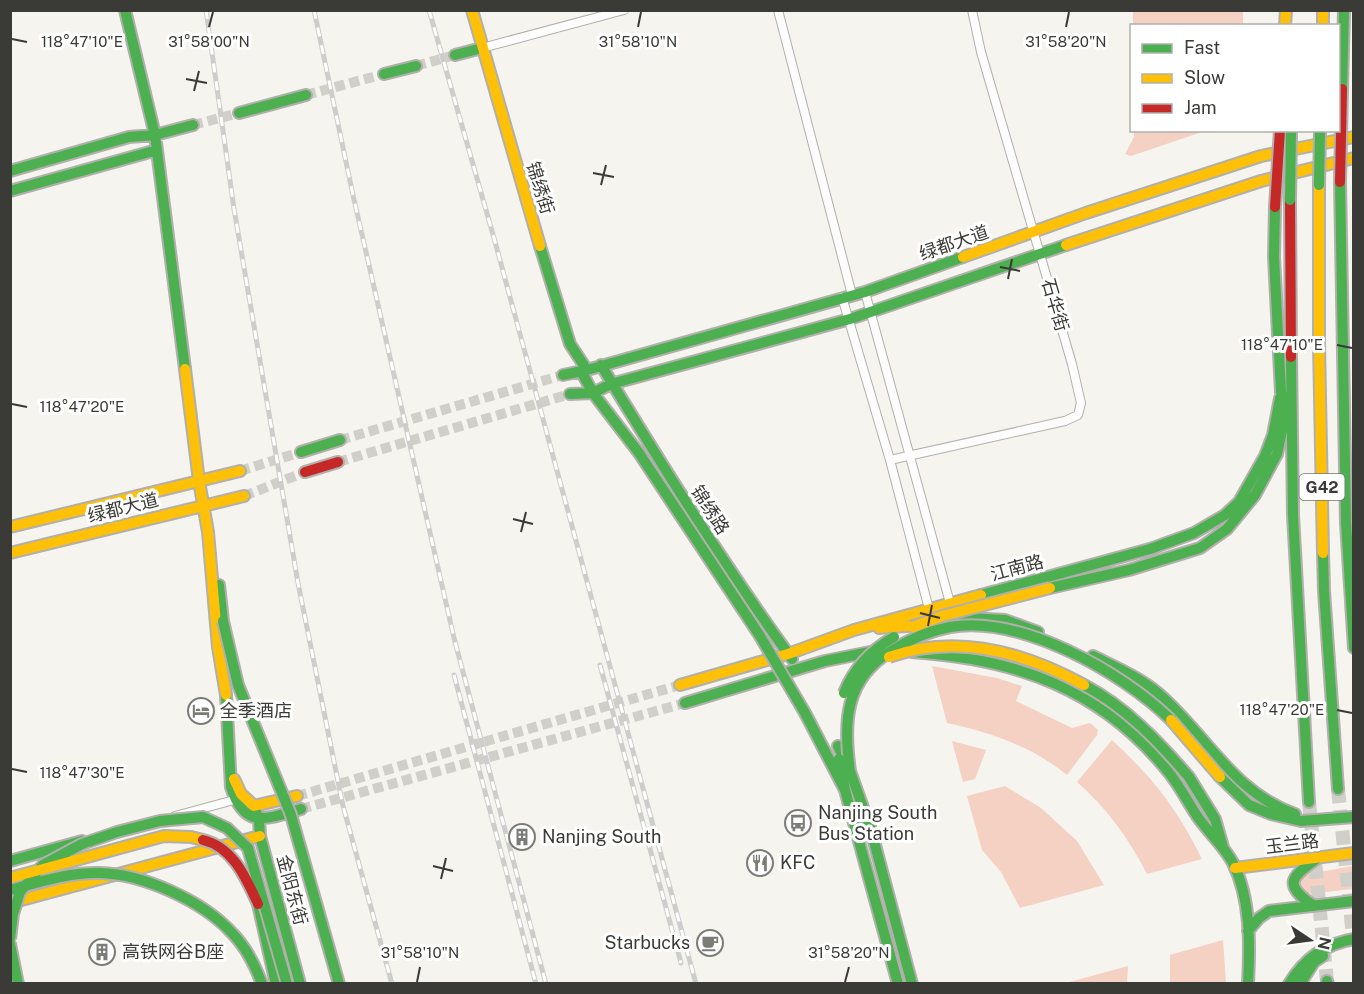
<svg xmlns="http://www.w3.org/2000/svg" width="1364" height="994" font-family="'Public Sans','Noto Sans SC',sans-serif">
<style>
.green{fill:#f4d1c2}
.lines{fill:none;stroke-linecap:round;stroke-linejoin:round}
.secondary-tunnel{stroke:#d0cfca;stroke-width:10;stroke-dasharray:10 5;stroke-linecap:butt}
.highway-tunnel{stroke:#d0cfca;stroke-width:14;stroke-dasharray:14 7;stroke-linecap:butt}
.street-casing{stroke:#b1b0ac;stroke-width:10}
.fast-casing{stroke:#b1b0ac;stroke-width:14}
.slow-casing{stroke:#b1b0ac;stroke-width:14}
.jam-casing{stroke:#b1b0ac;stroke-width:14}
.street{stroke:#fefdfd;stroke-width:8}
.fast{stroke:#4caf50;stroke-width:10}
.slow{stroke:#ffc107;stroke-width:10}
.jam{stroke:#c62828;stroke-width:10}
.rail-casing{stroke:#cdcdcc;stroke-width:5}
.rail{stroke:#fff;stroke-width:3;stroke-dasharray:9;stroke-linecap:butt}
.fast-bridge-casing{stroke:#b1b0ac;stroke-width:14;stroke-linecap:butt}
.slow-bridge-casing{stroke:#b1b0ac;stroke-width:14;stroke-linecap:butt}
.jam-bridge-casing{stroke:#b1b0ac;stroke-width:14;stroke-linecap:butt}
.fast-bridge{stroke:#4caf50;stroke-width:10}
.slow-bridge{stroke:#ffc107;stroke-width:10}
.jam-bridge{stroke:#c62828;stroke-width:10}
.ticks{fill:none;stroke:#3a3a36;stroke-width:2}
.labels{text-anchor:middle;stroke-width:6;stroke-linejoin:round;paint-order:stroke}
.shield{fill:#fff;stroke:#757572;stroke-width:1.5}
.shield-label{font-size:16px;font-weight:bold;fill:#3a3a36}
.street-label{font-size:18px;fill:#3a3a36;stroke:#fff}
.poi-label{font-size:18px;fill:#3a3a36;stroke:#fff;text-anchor:start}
.ticks-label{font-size:15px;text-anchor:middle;fill:#3a3a36;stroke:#fff;stroke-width:6;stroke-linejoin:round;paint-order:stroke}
</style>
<rect width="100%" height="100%" fill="#f5f4ef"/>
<path class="green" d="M1133,11H1243V25H1133Z
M1134,131V130L1205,131L1131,156L1125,154L1134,137Z
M932,666L997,678L1022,686L1016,701L1072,728L1090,723L1098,730L1097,735L1067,775C1033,747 990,732 947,723Z
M1112,740C1154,779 1176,807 1202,859L1147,874C1129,839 1107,808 1077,782Z
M952,741L986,750L975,779L963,782Z
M1005,786L1041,808L1077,841L1104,885L1020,908L1001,872L982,850L967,796Z
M1353,866V889L1308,894L1300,889V879L1302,875Z
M1223,940L1226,983H1170V955Z
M1128,966L1127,983H1066Z"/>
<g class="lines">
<path class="secondary-tunnel" d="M416,66L455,55
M306,95L384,74
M193,125L239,113
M340,440L563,375
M338,462L570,394
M240,471L301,452
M244,496L305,472
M297,796L680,685
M301,809L685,703"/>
<path class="highway-tunnel" d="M1338,789L1354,946
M1309,802L1327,981"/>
<defs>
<path id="street" d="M778,10L852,295
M482,48L624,10
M865,292L950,603
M842,297L890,460L929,609
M890,460L1065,421L1078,415L1081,403L1072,364L981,52L972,10
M175,816L234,800L238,797"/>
<path id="fast" d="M125,10L155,135L185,369
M455,55L482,48
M384,74L416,66
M1342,89L1344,10
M239,113L306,95
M10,171L129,137L155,135L193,125
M1340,182L1346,523L1354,648
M10,191L157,150
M540,246L570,344L587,370
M1291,357L1293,515L1309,802
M601,365C662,465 723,564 792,659
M581,371L593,393L639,453
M563,375L587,370L865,292L963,257
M570,394L593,393L611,384L850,319L1066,245
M301,452L340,440
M1323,553L1324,591L1338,789
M219,585L223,621
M1050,588L1129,570L1200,548L1227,529L1255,495L1277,454L1286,412L1281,392L1274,257L1275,207
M981,595L1150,549L1194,533L1225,515L1239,502L1265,456L1273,435L1280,398
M942,622L969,618L1005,620L1038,632
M912,652C1017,659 1103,689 1170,774C1180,787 1188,802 1197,816C1208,832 1224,846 1233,863C1251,899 1250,945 1248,984
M1093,656C1115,667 1139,677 1158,693C1206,734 1232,792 1295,814
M226,695L231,787C245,830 265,819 301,809
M685,703L825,661L875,651
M838,746L849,768
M1189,777L1215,819L1223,847
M1220,777L1249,805L1271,814L1301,821L1354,817
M254,806L259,820L260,836L300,984
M10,861L82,841
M258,904L276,984
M1314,906C1281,883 1292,877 1319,857
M1248,931L1259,918L1269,911L1354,901
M10,944L18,984
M1327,981L1328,984
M1289,984C1305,958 1325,944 1354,939
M1300,984L1314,962L1323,956"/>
<path id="slow" d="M472,10L540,246
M1323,10V26
M1285,26L1286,10
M1319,185V344L1323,553
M1066,245L1261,181L1354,158
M963,257L1086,213L1261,156L1354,137
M185,369L199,481L208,532L218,647L226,695
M10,527L240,471
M10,553L244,496
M879,628L920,625
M680,685L788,654L854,630L981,595
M234,779L241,794L254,806L297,796
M1235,868L1354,853
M10,903L260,836"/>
<path id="jam" d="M1290,200L1291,357
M305,472L338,462"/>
</defs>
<use href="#street" class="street-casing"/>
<use href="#fast" class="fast-casing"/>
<use href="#slow" class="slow-casing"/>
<use href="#jam" class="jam-casing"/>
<use href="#street" class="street"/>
<use href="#fast" class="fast"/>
<use href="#slow" class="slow"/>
<use href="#jam" class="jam"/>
<defs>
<path id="rail" d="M206,10L234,209L298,583L343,806L392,984
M314,10L353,195L454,638L546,984
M429,10L494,238L696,984
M600,665L681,963
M454,675L536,984"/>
</defs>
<use href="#rail" class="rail-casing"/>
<use href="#rail" class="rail"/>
<defs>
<path id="fast-bridge" d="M1319,185L1320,130
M1290,200L1291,130
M639,453L760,636L805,713L845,790L898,984
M223,621L238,685L291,815L339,984
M1084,685C1126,707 1159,742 1189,777
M844,693C854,668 871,650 894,637
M839,759L845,790
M850,771L871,830L912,984
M850,771C843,722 845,679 891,651C910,639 928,631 950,627C1021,615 1122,672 1171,720
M10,890C39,882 70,872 100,873C143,874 203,901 232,933C246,947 255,965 262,984
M10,939L13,914L20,892L43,865L82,844L117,832L160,821L203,817L227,828L248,848L287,984"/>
<path id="slow-bridge" d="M913,627L942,616L1050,588
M889,657C956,633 1024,652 1084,685
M1171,720L1220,777
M10,878L164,836L191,837L203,840"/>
<path id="jam-bridge" d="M1340,182L1342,89
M1275,207L1280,130
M203,840C233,847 246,878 258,904"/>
</defs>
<use href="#fast-bridge" class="fast-bridge-casing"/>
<use href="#slow-bridge" class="slow-bridge-casing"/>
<use href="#jam-bridge" class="jam-bridge-casing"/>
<use href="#fast-bridge" class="fast-bridge"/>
<use href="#slow-bridge" class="slow-bridge"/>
<use href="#jam-bridge" class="jam-bridge"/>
</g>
<path class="ticks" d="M209,27L213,12M638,27L641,12M1066,27L1069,12M12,39L27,42M186,79L207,83M194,91L199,71M593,173L614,177M601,185L606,165M1000,267L1020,271M1008,279L1012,259M1337,345L1352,348M12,404L27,407M513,519L533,524M521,532L526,512M920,613L940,618M928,626L932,605M1337,710L1352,713M12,769L27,772M433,866L453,871M441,879L446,858M417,982L420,967M845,982L849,967"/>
<defs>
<symbol id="hotel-ring" viewBox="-11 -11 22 22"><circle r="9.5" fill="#fff" stroke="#7b7b77" stroke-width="1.5"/><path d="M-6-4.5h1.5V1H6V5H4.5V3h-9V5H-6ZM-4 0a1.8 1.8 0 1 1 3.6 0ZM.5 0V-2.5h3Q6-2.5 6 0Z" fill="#7b7b77"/></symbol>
<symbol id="bus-ring" viewBox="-11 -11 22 22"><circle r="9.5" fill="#fff" stroke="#7b7b77" stroke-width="1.5"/><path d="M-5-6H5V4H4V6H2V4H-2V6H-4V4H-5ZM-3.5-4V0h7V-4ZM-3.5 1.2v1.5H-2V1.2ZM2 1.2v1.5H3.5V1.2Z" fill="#7b7b77"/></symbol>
<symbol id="building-ring" viewBox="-11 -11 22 22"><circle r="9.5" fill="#fff" stroke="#7b7b77" stroke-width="1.5"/><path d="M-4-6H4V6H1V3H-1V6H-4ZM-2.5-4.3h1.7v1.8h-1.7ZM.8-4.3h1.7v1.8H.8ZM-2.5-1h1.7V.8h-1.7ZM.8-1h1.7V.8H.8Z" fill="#7b7b77"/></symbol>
<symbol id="restaurant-ring" viewBox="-11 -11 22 22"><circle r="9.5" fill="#fff" stroke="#7b7b77" stroke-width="1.5"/><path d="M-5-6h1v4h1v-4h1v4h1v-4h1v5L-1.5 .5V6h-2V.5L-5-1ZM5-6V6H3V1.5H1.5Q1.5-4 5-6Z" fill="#7b7b77"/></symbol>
<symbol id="cafe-ring" viewBox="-11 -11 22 22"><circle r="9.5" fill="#fff" stroke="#7b7b77" stroke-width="1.5"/><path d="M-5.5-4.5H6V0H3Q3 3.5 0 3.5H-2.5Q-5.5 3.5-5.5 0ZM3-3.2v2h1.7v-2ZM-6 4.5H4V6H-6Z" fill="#7b7b77"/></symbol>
</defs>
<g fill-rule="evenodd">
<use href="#hotel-ring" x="186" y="696" width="30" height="30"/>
<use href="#bus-ring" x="783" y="808" width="30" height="30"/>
<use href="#building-ring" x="507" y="822" width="30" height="30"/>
<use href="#restaurant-ring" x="745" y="848" width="30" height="30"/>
<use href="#cafe-ring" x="695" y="928" width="30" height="30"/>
<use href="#building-ring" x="87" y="937" width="30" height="30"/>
</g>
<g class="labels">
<rect class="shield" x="1299.5" y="474" width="45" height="26" rx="4.5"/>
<g class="shield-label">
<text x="1322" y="493">G42</text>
</g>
<g class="street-label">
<text transform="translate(540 188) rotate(73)" y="6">锦绣街</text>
<text transform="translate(954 243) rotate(-19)" y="6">绿都大道</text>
<text transform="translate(1055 305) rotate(74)" y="6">石华街</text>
<text transform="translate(123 508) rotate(-14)" y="6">绿都大道</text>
<text transform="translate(710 510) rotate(57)" y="6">锦绣路</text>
<text transform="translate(1017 568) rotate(-15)" y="6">江南路</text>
<text transform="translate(1292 844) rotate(-7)" y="6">玉兰路</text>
<text transform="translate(292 890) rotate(75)" y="6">金阳东街</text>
</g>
<g class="poi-label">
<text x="220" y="717">全季酒店</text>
<text x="818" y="819">Nanjing South<tspan x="818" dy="21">Bus Station</tspan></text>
<text x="542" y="843">Nanjing South</text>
<text x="780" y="869">KFC</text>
<text x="690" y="949" text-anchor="end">Starbucks</text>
<text x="122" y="958">高铁网谷B座</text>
</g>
</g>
<g class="ticks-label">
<text x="209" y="47">31°58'00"N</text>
<text x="638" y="47">31°58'10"N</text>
<text x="1066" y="47">31°58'20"N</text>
<text x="82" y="47">118°47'10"E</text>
<text x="1282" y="350">118°47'10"E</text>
<text x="82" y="412">118°47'20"E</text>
<text x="1282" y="715">118°47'20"E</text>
<text x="82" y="778">118°47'30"E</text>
<text x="420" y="958">31°58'10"N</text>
<text x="849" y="958">31°58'20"N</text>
</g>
<rect width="1364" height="994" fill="none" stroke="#3a3a36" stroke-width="24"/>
<rect x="1130" y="24" width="210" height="108" fill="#ffffff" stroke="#b0b0af" stroke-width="1.5"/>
<rect x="1142" y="44" width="30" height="9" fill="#4caf50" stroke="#b0b0af" stroke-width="1.5"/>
<text x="1184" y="54" font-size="18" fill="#3a3a36">Fast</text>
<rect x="1142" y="74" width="30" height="9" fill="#ffc107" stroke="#b0b0af" stroke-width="1.5"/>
<text x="1184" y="84" font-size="18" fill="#3a3a36">Slow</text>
<rect x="1142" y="104" width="30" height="9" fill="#c62828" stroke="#b0b0af" stroke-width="1.5"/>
<text x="1184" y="114" font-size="18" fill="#3a3a36">Jam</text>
<g transform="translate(1310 940) rotate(103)" stroke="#ffffff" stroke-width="4.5" paint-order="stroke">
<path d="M0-4.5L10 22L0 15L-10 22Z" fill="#3a3a36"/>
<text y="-9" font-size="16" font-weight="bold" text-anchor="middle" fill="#3a3a36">N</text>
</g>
</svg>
